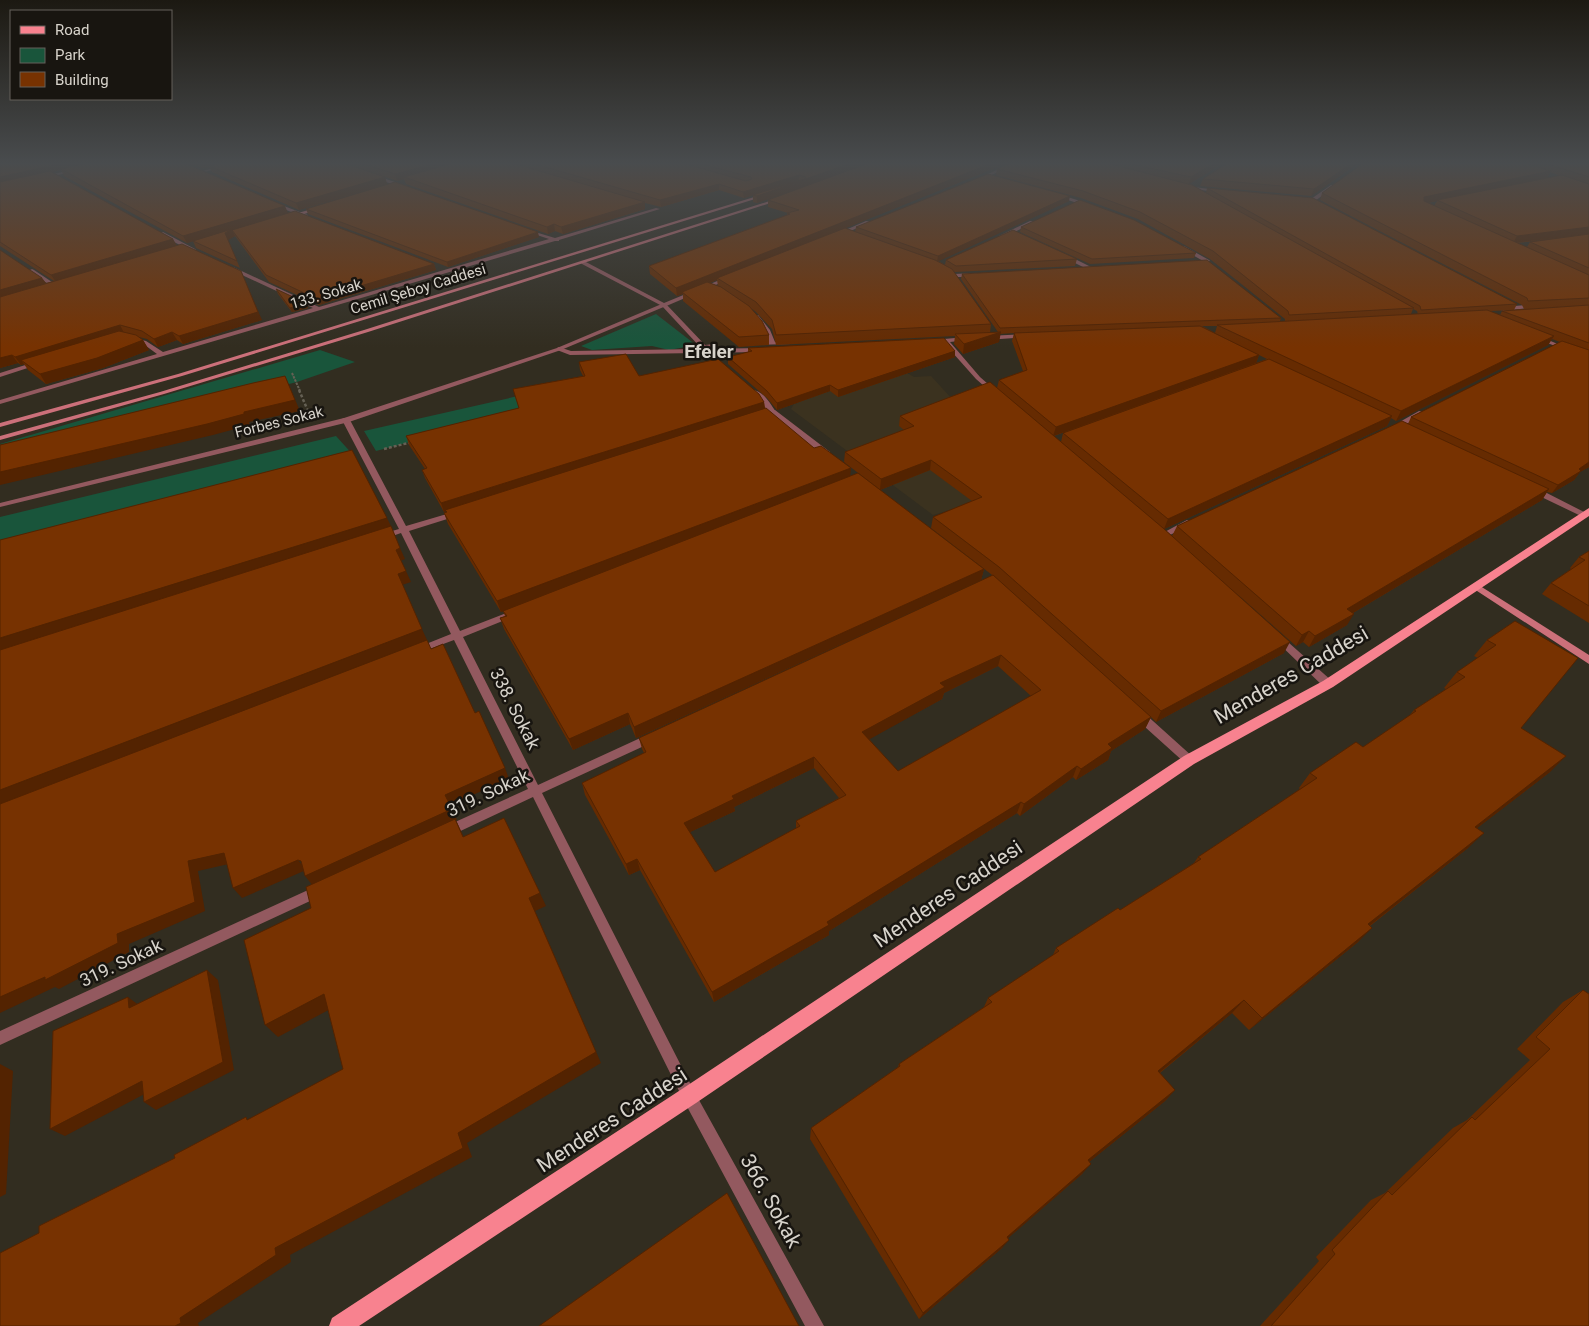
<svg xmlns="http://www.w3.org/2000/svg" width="1589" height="1326" font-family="Roboto,sans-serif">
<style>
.built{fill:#3b321f}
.green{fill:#19553b}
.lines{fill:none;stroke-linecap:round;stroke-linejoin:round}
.path-far1{stroke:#656054;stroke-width:2;stroke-dasharray:2.5 1;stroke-linecap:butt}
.path{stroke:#656054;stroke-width:2.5;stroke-dasharray:3 2;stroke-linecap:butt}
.pedestrian{fill:#93595f;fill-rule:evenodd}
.minor{fill:#93595f;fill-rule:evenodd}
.tertiary{fill:#93595f;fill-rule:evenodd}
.secondary{fill:#cc707a;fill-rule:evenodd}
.primary{fill:#f8828f;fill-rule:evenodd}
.wall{fill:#662b01;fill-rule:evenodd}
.shaded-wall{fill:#532301}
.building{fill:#773201;stroke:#532301;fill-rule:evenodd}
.labels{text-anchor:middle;stroke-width:5;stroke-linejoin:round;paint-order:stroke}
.far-street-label{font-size:15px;fill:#d7d3cb;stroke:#181510}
.street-label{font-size:18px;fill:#d7d3cb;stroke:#181510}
.far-district-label{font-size:19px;font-weight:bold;fill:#d7d3cb;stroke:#181510}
.near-street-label{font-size:21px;fill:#d7d3cb;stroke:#181510}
</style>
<rect width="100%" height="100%" fill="#322d20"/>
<path class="built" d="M901,369L914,377L931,376L963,411L980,501L933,515L791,409L794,404L834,387Z"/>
<path class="green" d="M656,314L696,345L669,350L652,346L592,350L581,346Z
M320,350L355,362L297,382L0,456V444Z
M580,382L586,395L376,451L364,431Z
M336,436L355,457L0,551V517Z"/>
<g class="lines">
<path class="path-far1" d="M292,373L300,391"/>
<path class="path" d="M299,390L308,411
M384,449L412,442"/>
<path class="pedestrian" d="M662,304H666L705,345L714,344L717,346L716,347L701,348L662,306Z
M1536,304L1539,306L1538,307L1503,311L1500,309L1503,307Z
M754,315H758L770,330L775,342L789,341L792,343L791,344L754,345V343L768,342L764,330L753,316Z
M1026,334L1028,335V337L986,340L983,338L986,336Z
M1535,336H1539L1560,345L1555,346L1535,338Z
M966,337L969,339L968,340L950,342L980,377V379H976L944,343L933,344L930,342L933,340Z
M559,347L571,351L762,348L765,350L762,352L570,355L557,350V348Z
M751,390C762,389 770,403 776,412L775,414H769L761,401L751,392Z"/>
<path class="minor" d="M236,162H242L201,173L199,172Z
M1014,162H1019L981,180L977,179Z
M75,169L77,171L43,178L41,177Z
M374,175L407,186V187L403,188L372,177Z
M1331,185L1335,186L1315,201H1311V199Z
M1185,186L1218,190L1220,191L1218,192L1183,188Z
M1058,194L1093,205V206L1089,207L1056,196Z
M273,202L308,215V216L304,217L271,204Z
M656,208L660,209L559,240V241H555L0,404V400L157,354L142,343L129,339V337L146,341L163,352L313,308L229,269V267H233L319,307L549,239L525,231V229L555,238Z
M866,221L871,222L839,236L834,235Z
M1030,221L1035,222L1004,237L999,236Z
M163,232L195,249L196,250L191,251L161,235L160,234Z
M1184,246L1209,260L1210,261L1205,262L1182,249V247Z
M1065,254L1091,267L1092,268L1087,269L1063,257V255Z
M584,261L664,303L727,277L732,278L664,307L582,264L581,263Z
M32,269L34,270L58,286L53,287L30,272V270Z
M954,274L976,273L979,275L976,277H952V275Z
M38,361L41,363L40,364L0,377V373Z
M976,377H980L996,391V393H992L976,379Z
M769,410H775L830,452V456H824L771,415L759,418L755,416Z
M1419,411L1426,413L1396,430H1390L1389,428Z
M343,418L350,420L406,526L457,511L461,513L460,515L409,531L460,631L509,612H515L517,614L515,616L463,637L538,785L649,734H657L658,737L657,740L542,793L694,1091L824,1326H805L684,1101L533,797L452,835L448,836L444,835L442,831L444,827L528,789L454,640L419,653L414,650L416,648L451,634L401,533L381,540L377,537L378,535L399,529L342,420Z
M1531,488H1537L1588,514L1587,516H1581L1531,492Z
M1187,520L1190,521V525L1166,537H1160L1159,535Z
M1277,634L1280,635L1332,681L1333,684L1332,687H1324L1274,639L1272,637Z
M1139,711L1143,712L1193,757L1195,760L1193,763L1189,764L1185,763L1135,718L1134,715L1135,712Z
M319,885L323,887L325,891L323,895L0,1045V1031Z"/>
<path class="tertiary" d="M664,303L666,304V306L561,350L349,422L0,507V503L344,418L557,348Z"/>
<path class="secondary" d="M764,194L768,195L182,376L0,427V423L178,374Z
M779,198L783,199L368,332L164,394L0,440V436L160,392L364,330Z
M319,207L321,209L287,219L284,217Z
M1477,584L1589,655V664L1474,589L1472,587L1474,585Z"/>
<path class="primary" d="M1589,508V516L1333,687L1194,764L696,1103L359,1326H329L332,1318L682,1089L1184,756L1323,681Z"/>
</g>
<path class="wall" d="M0,162H341L385,177L387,184L299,210L212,172L209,167L203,168L184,163L232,230L235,236L228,240L240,268L196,248L193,241L187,243L64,176L61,170L52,172L173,239L176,245L262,320L183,344L177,340L158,347L147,339L139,337L143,340L149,350L103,368L46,384L28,370L24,364L21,365L18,363L0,368L42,278L46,283L54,281L0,246Z
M342,162H1010L833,233L855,232L856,227L1069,201L938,261L945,265L946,260L1077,259L1075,266L955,272L953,271L991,324L990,333L998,332L961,279L962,274L1281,318L1280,321H1285V319L1210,259L1138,219L1081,198L996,175L997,169L1012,162H1225L1189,184L1206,193L1207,188L1517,304L1514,310L1490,311L1500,315L1502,311L1524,309L1522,305L1320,200L1322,193L1365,162H1589V234L1517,243L1527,247L1530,242L1589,234V467L1580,472L1574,480L1552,493L1547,492L1542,500L1353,613L1347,625L1309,647L1303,642L1296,646L1236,593L1284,653L1156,722L1151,717L1145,729L1111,751L1108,760L1076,780L1073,777L1020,816L1017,813L829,931V935L714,1002L640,870L629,875L585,795L582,783L644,753L642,749L639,738L996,578L931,528L933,517L972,501L930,470L880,490L844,462L845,452L904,430L899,426L900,416L997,388L999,380L1023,371L1012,341L1014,333L1000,334L999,342L963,354L954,344L955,336L776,345L772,329L756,312L751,308L769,335V345L739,347L683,301V294L677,296L650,274L649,266L787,215V213H788L768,207V200L845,171L757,203L753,202V195L744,198L719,190L661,207L645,203V209L563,234L555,231L548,234L406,184L404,179L397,181ZM1550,172L1560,176L1547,178ZM1437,201L1434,206L1428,203ZM717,280L718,286L710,283ZM1413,309L1417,311L1418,314H1411ZM1202,326H1217L1215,333ZM1552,339L1560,342L1411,417L1408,424L1177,526L1172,536L1164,529L1387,426L1391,418L1396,421L1548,345ZM1259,355L1267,359L1063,433L1061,442L1054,436L1256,363ZM998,666L1031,696L898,771L869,739L942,699L944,693ZM814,768L839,798L796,821V828L715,872L690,832L735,811L734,807Z
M1229,162H1360L1311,196L1200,186L1203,179Z
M306,209L539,237L448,267L308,214Z
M1021,227L1196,253L1194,258L1090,264L1020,232Z
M232,230L434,264L436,270L319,305L269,282L235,236Z
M276,289L306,303L308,308L292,312L278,294Z
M748,348L955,357L838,397L830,391L777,410L767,398L728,364V357L748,352Z
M579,362L764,402L765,409L850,477L984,569L981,580L636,738L630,724L573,750L504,629L500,618L505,616L503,611L501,612L448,524L444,513H447L446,511L444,512L425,478L422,470L425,469L409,445L406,436L519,408L513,389L583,376L580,370Z
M1589,551V623L1542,594L1551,583L1571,569L1570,568L1579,557Z
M1515,621L1521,728L1550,772L1477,828L1468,848L1370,926L1358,942L1249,1030L1232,1013L1160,1073L1175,1090L1165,1101L1089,1162L1082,1174L1008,1238L1002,1248L919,1319L810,1139L811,1128L898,1067L899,1064L984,1007L988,998L1053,955L1056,948L1120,910L1194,863L1198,857L1300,789L1299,788L1310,773L1363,747L1409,716L1414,710L1446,689L1444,688L1457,672L1478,658L1474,656L1487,640Z
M1583,990L1589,1326H1260L1319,1261L1316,1257L1371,1200L1385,1193L1453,1128L1467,1120L1530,1060L1517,1049L1563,1002Z"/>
<path class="shaded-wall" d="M68,162H100L61,169V170L0,184V177Z
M200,162H237L209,166V167L203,168Z
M441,162H466L404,177V179L397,181L395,174Z
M854,162H872L757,203V196L795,183L744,198L743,192L799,175V181Z
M995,162H1010L719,279L717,278V280L684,293L682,292L683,294L677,296L676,288Z
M1216,162H1225L1189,184L1191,177Z
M1354,162H1360L1311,196L1314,189Z
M1551,171L1547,178L1437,200V201L1421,204L1424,197Z
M385,177L387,184L299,210L296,203Z
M719,184V190L661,207L660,200Z
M1070,196L1069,201L937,262L938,256Z
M645,202V209L563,234L561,227Z
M285,206L288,213L232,230L235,236L228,240L240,268L225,233L229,231L187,243L183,236Z
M554,224L555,231L548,234L547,227Z
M1589,227V234L1513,243L1517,236Z
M538,232L539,237L448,267L447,262Z
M173,239L177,246L56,282L51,275Z
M434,264L436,270L319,305L317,299Z
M241,271L262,320L183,344L179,336Z
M42,278L47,285L0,299V290Z
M306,303L308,308L292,312L290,308Z
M120,325L124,333L21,360L24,364L21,365L15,357Z
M172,332L177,340L158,347L154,339Z
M1001,332L999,342L963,354L964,344Z
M1554,336L1548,345L1396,421L1401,411Z
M143,340L149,350L103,368L46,384L40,374Z
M955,351V357L838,397V390Z
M12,355L18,363L0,368V358Z
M1259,355L1256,363L1053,436L1056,427Z
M285,376L300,411L249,422L250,425L213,435L0,485V472L244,412Z
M830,385V391L777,410V403Z
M764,402L765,410L444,512L441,503Z
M1392,416L1387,426L1164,529L1168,519Z
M931,460L930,470L880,490L881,479Z
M1589,462V467L1580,472L1574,480L1552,493L1558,485L1579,469Z
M851,468L850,478L501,612L497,601Z
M1549,489L1542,500L1341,620L1347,609Z
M387,518L392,528L0,652V638Z
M400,548L405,559L400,561L396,550Z
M984,569L981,580L636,738L634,727Z
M406,571L411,582L402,585L398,574Z
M1354,614L1347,625L1309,647L1315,636Z
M422,629L427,640L0,805V790Z
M1309,631L1303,642L1296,646L1302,635Z
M1290,642L1284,653L1156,722L1161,711Z
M1001,655L998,666L944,693L942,699L861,744L862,732L940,683Z
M628,713L630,724L573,750L569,739Z
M1151,717L1145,729L1111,751L1108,760L1076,780L1081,769L1108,744Z
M1566,756L1550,772L1459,842L1475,827Z
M814,757V768L734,807L735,811L686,834L684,823L732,796Z
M1077,766L1073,777L1020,816L1024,804Z
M505,768L509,779L450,805L457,820H456L470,851L463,837L313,886L305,876L445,795Z
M1021,802L1017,813L829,931V935L714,1002L712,992Z
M1484,833L1468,848L1354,938L1368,924Z
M224,853L233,863L198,871L205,911L129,944V952L59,989L55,987L0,1013V997L117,934L188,861Z
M637,859L640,870L629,875L626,864Z
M298,860L306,870L242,898L233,888Z
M540,893L546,906L535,911L601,1063L467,1143L472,1157L290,1255L291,1262L198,1323L199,1326H175L180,1318L275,1248L458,1133L529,898Z
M1372,928L1358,942L1249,1030L1262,1018Z
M207,970L218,980L234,1070L156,1110L144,1102Z
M324,994L336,1006L278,1037L265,1025Z
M128,997L140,1006L129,1008Z
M1244,1000L1232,1013L1148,1082L1158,1071Z
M0,1064L13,1071L6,1194L0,1197Z
M142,1081L154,1089L65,1136L50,1129Z
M1175,1090L1165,1101L1079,1170L1088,1160Z
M1091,1164L1082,1174L1000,1245L1007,1237Z
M1009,1240L1002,1248L919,1319L923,1313Z"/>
<path class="building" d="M0,162H68L0,177Z
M91,162H182L285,206L183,236L61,169Z
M224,162H341L385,177L296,203L209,166Z
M358,162H441L395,174Z
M456,162H509L645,202L561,227L554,224L547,227L404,177Z
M528,162H679L746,181L752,179L751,177L694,162H854L757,196L753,195L805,179L806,177L799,175L743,192L719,184L660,200Z
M871,162H995L676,288L649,266L790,214L787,213L799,210L768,200Z
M1012,162H1103L1192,185L1414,308L1289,315L1288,311L1213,251L1140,212L1083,191L997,169Z
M1122,162H1216L1191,177Z
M1229,162H1354L1314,189L1203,179Z
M1365,162H1522L1551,171L1424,197V201L1589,275V298L1528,301L1527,298L1322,193Z
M1541,162H1589V177Z
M50,171L173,239L51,275L0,242V182Z
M988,174L1070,196L938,256L856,227Z
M1562,175L1589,184V227L1517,236L1437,200Z
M395,182L538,232L447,262L306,209Z
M1207,188L1313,198L1517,304L1421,310L1420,306Z
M1080,200L1134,220L1196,253L1092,259L1021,227Z
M295,211L434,264L317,299L266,275L232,230Z
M845,228L935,260L952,269L991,324L776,335L772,320L756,302L717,278Z
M232,229L225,233L237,261L193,241Z
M1013,230L1077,259L956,266L946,260Z
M1589,234V268L1530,242Z
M182,244L241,271L258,312L179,336L172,332L154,339L142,331L120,325L15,357L12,355L0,358V297Z
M0,250L42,278L0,290Z
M1207,260L1281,318L1000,328L962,274Z
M707,282L721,287L749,306L762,321L769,335L739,337L682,292Z
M276,289L306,303L290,308Z
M1589,305V343L1502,311Z
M1487,310L1554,336L1401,411L1217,325Z
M1200,326L1259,355L1056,427L999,380L1027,370L1014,333Z
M119,331L136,335L143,340L97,358L40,374L21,360Z
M1001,332L964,344L955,334Z
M944,338L955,351L838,390L830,385L777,403L767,391L728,357L752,351L748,348Z
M1562,341L1589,350V462L1579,469L1581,471L1558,485L1411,417Z
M626,354L639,376L718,359L759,394L764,402L441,503L422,470L427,468L406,436L519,408L513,389L585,376L579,362Z
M1269,359L1392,416L1168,519L1063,433Z
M285,376L295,400L244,412V414L207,424L0,472V445L253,383Z
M990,382L1163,528L1290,642L1161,711L999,567L933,517L982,497L931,460L881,479L845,452L914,426L900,416Z
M766,408L814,448L821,446L851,468L497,601L444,513L447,512L445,510Z
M1402,421L1549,489L1347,609L1354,614L1315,636L1309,631L1302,635L1177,526Z
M352,450L387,518L0,638V540Z
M858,473L984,569L634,727L628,713L569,739L500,618L507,616L503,611Z
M391,526L400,548L396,550L406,571L398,574L422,629L0,790V650Z
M1589,551V606L1551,583L1585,560L1579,557Z
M993,575L1151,717L1108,744L1112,748L1081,769L1077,766L1024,804L1021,802L827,922L829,925L712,992L637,859L626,864L582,783L646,752L639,738ZM1001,655L1041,690L898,771L862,732L945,687L940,683ZM814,757L846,795L796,821L800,826L715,872L684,823L734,799L732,796Z
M1515,621L1578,658L1521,728L1566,756L1475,827L1484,833L1368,924L1372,928L1262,1018L1244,1000L1158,1071L1175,1090L1088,1160L1091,1164L1007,1237L1009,1240L923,1313L811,1128L900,1066L899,1064L992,1002L988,998L1059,951L1056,948L1118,908L1120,910L1201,859L1198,857L1317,778L1310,773L1356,742L1363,747L1416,711L1414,710L1465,677L1457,672L1496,645L1487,640Z
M427,640L431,649L443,644L475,713L479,711L505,768L445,795L452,809L305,876L301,861L298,860L233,888L224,853L188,861L195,902L117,934L118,943L45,980V977L0,997V804Z
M504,818L540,893L529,898L596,1052L458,1133L463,1148L275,1248L276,1255L180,1318L181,1323L175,1326H0V1253L39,1233V1226L175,1158L174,1155L246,1117L247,1120L343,1069L324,994L265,1025L244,940L311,908L306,887L455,819L463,837Z
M207,970L223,1062L144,1102L142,1081L50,1129L53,1031L128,997L129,1008Z
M1583,990L1589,994V1326H1271L1335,1254L1332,1250L1388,1191L1392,1195L1472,1117L1475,1120L1550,1049L1536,1037Z
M727,1193L799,1326H539Z"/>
<linearGradient id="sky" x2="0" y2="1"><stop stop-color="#1c1912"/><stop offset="0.47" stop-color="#494c4e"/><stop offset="1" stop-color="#494c4e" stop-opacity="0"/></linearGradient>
<rect width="1589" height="347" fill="url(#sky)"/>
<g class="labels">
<g class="far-street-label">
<text transform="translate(418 289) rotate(-17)" y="5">Cemil Şeboy Caddesi</text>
<text transform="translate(326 294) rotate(-16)" y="5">133. Sokak</text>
<text transform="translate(279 422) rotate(-14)" y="5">Forbes Sokak</text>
</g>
<g class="street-label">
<text transform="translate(515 709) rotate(63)" y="6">338. Sokak</text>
<text transform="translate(488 793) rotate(-25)" y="6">319. Sokak</text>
<text transform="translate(121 963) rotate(-25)" y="6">319. Sokak</text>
</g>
<g class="far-district-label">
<text x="709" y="358">Efeler</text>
</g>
<g class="near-street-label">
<text transform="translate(1291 675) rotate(-30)" y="7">Menderes Caddesi</text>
<text transform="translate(948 894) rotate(-34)" y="7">Menderes Caddesi</text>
<text transform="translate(612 1120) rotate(-33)" y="7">Menderes Caddesi</text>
<text transform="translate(771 1201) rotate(61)" y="7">366. Sokak</text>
</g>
</g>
<rect x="10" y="10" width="162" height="90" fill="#181510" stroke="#64615b"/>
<rect x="20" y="26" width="25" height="8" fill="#f8828f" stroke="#64615b"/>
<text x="55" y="35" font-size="15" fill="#d7d3cb">Road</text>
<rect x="20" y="48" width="25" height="15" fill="#19553b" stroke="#64615b"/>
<text x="55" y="60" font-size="15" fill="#d7d3cb">Park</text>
<rect x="20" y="72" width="25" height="15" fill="#773201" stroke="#64615b"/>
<text x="55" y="85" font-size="15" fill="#d7d3cb">Building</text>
</svg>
